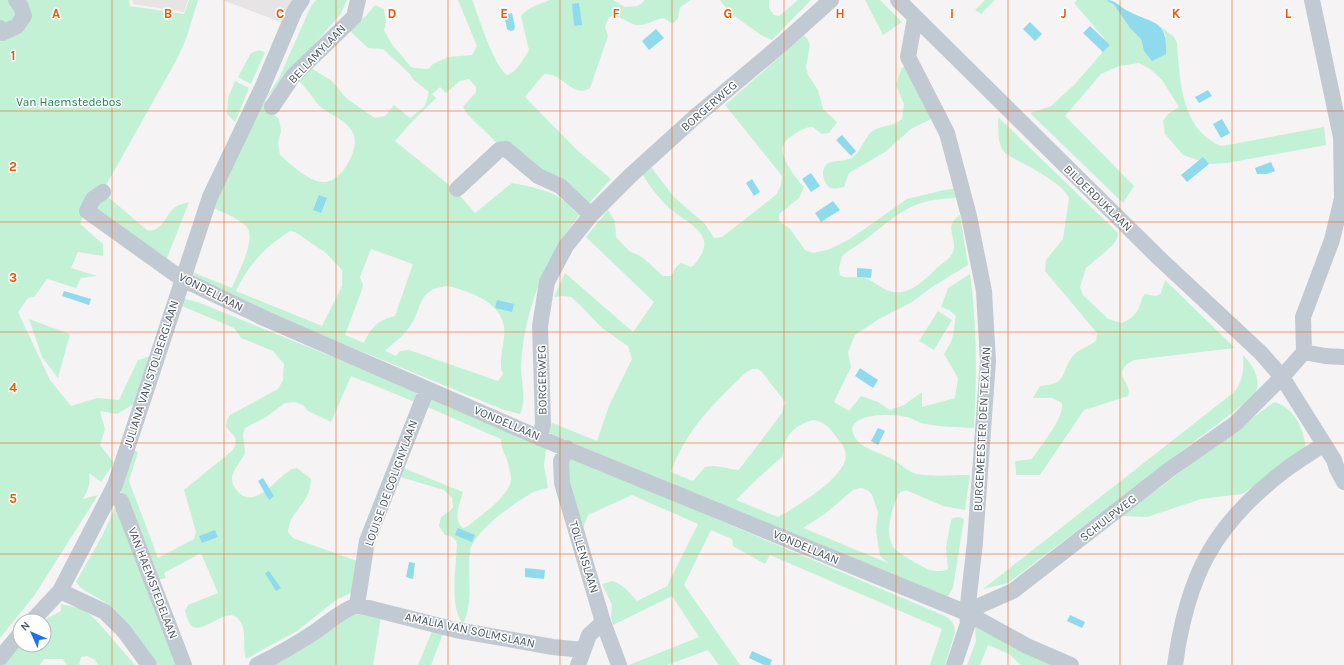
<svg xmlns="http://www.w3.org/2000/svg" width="1344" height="665" font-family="Karla,sans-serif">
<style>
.education{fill:#e6e4e5}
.green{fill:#c3f1d5;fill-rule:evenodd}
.water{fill:#90daee}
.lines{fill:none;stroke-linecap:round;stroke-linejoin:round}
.minor{stroke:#c1cad2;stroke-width:16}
.grid{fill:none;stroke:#e8590c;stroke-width:1;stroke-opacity:0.55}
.labels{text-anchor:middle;stroke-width:3;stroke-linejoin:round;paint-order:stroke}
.street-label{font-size:12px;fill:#4a5661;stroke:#fff}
.park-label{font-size:12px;fill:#17864f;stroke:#fff}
.grid-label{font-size:13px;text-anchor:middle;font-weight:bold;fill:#e8590c;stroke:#fff;stroke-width:3;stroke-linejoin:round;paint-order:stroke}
</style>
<rect width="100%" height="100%" fill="#f5f3f3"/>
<path class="education" d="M133,0H188L184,12L133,4Z
M222,0H292L281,22Z"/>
<path class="green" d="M0,0H10L20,16L0,25Z
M22,0H129L130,6L184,14L189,0H198L186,39L177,59L105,187L108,197L147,230C162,234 166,212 177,206C181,204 185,203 189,202L167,258L163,260L86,210L80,224L103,244V256L78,252L71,268L97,276L81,278L76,288L47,279L34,297L28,298L18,312L50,380L71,406L97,398L119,400L138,360L150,356L137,402L117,414L100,411L105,429L100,445L114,463L101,482L89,473C91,483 88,490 83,499L98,495L34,596L0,638V37L13,32Z
M316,0H347L340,15L265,100L268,109L279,119L281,131L278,143L280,155C291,164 307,181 323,182C341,184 361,148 353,133C346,118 325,114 316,102C310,93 304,86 296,78L308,66L332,81L347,99L375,118L385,116L394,105L410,118L425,106L429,92L414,80L410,74L383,49L368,48L347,28L366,16L375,5L384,9L386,22L384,30L391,43L410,66L414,68L428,69L433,64L448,57L472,55L477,46L458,0H472C479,17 493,65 507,75C517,72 524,58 529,50L521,16C528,7 540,4 550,0H613L625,7L638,6L645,0H691L680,7L678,18L673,24L664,18C654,19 645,27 636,25C626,23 619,13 609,17L605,27L608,36L590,88C573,99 562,72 544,74L525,97L577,150L611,179L584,209L499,145L468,115L463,107L476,92V87L469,79L460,81L446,93L440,87L432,94L436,98L409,125L395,141L448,184L449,188L461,197L475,213L512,183C525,185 551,191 560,198C567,203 573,210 579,215C545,259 524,310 521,366C521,382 527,400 520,414L504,410L193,282L187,270L232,288C237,274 259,237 245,225C236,217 221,212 210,206L265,100L279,78L311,6ZM290,231L295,232L326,253L342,270V286L322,326L236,291C248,265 266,246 290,231ZM371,249L413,264L395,316C378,320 371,327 364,343L345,335L361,292L363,285L360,277ZM448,286C473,292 509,305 504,338C503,349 498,363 503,374L498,381L409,350L400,351L396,356L385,351C392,344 402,337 408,329C424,309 415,289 448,286Z
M720,0H769V8L774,15L779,16L798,0H811L772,40L761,35L730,13Z
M865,0H880L902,22L883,35Z
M985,0H995L981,14L975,10Z
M1077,0H1106L1114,5L1130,28L1141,39L1144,51L1166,36L1161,27L1174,37L1177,43C1180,80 1181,131 1222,146L1324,127L1326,145L1227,163L1209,164L1183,155L1165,134L1163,121L1168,114L1179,107L1162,80L1150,69L1139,63L1119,66L1101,74L1065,116L1134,186L1123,203L1030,113L1051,106L1074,85L1102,53L1104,38L1074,3Z
M802,34L807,38L810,45L806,67L808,75L818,90L823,109L837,122L829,133L822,134L813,127C805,127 801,130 793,135C789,138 784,141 783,146C779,157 797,180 804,187L799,198L779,214V221L790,229L805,250L814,253L830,249L850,239L907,199L944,190L954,189L956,198C914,199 902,211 870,236C862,243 851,248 842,256L839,268L840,275C848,280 856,275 864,278C873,280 880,288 889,291C909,297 923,281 936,269C942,263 953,258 954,248C955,235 944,226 960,215L968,265L932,287L912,302L879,319L855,335L848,352L851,367L834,402L849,411L861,396L878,402L890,410L904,405L922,392V407L955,398L958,378L944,354C956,336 952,335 956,316L949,310L941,307L948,288L970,274C977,325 977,376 974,428C957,427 937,427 921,423C916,421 912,418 907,417C893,414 858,412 852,428C854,449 879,451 894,460C902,465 908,472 917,474C935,477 952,475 970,475L965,510L943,506L906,490L899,493C892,509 884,530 893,547C896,552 924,568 930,570C935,571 944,572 948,569L946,548L951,520L953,518L959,517L964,519L953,588L947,598L549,433L552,423L597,441L609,406L632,359L628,346L602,328L578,303L571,297L563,296L554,297L565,273L633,332L654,302L586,237L608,210L615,222L616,237L629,251L642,257L663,276H671L676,267L681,263L691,267C696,264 698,259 701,255C715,232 682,220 668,207C658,197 650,187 643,175L651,167L674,197L705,224L714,238L722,237L777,194L781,185L782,176L725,105L784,53ZM752,369H758L762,372L785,402L782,413L741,467L738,470C726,469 717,464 705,467L693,481L671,472C687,428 712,406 744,374ZM813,420C824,421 831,429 837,438C842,443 846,450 846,457C843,479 796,507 778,517L736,500L758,478L782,457C784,453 783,449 784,445C789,430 799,424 813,420ZM861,488L869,491L872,495L878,512L876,531L880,556L888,563L803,528L825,514L853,490Z
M259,50L265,52L251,84L238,77L251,53Z
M908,64L931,119L911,129L885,152L849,173L844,187C838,188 834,190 829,187C825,183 823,179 823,173C824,156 844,164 853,157C862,150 866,133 876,129C886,125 893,126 902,119L904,104L896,85L901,69Z
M235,81L249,88L235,122L227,114L228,98Z
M998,117L1118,233L1117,239L1112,246L1086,268L1080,287L1083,295L1108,319L1122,323C1130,319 1137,315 1140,305C1142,300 1141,298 1145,294L1156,296L1161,293L1165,280L1235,348L1134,360C1108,374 1133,381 1128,396L1084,410L1040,475H1016L1015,461L1032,459C1040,447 1065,417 1062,403L1052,398H1033L1040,386C1069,383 1059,376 1072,357C1076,351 1087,347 1093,343L1096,341L1097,333L1045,271L1046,260L1063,239L1069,198C1063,182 1021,163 1006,154C996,143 999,131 998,117Z
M182,298L200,303L417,391L415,402L351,376L331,422L308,411L303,405L294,402L285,403L266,417L245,428L243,434L245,453C240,465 226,474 235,488C255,518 283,466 297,468L311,479C311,504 289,511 288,532L293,538L357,561L353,592L336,600L297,631L246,659C242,648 247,634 241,623C230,601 208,633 193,627C188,624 187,616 185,611L188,605L218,593L201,553L164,573L166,578L157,580L120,489L133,450L138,452L129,481L158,558L194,539L196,532L184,490L233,450C240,437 233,436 226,427L227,420L230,415L278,389L283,380L284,364L273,351L241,338L234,328L175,303Z
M938,311L952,320L934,350L919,341Z
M29,319L70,334L58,378L42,357Z
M1243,355C1255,367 1263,383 1253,397L1008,583L983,589L1233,393C1243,383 1244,369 1243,355Z
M430,396L546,448L544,466L548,488C543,489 538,490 534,492C516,501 473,532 470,551C467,575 474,601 463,624C449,607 456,566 457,545C456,538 452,536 445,535L439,526L441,517L449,512L453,507L452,498L444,490L397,476L401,467L463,492C460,504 452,519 463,528L468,526C480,516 505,499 510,484C513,478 509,470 508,463C506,454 500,449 501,439L425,406Z
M1274,402C1295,408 1304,429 1306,450L1242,494L1201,499L1147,517L1122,516Z
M563,454L945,616C951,620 955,624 955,632L945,665H930L942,629L770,555L765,564L733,546L732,539L711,530L684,585L740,665H719L708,650L667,665H629L699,637L672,596L613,625L611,618L612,605L602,584L613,581L624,587L637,601L667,586L698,524L632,495L588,515L576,546Z
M116,506L179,665H158C144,646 128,624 111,607C100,597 82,592 76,582L102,536Z
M61,604L83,609L96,620L135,665H98L95,660L87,656L81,657L79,665H67L63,659H44L40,665H3L22,645H44V621H42L61,611Z
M351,610L381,617L373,665H266Z
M975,626L1060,665H1021L1009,654L988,645L980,665H967L976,641Z
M432,631L443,634L431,665H418Z"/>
<path class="water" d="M1106,0C1117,0 1120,8 1130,12C1156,25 1167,20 1166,54L1152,61L1144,51L1141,39L1130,28L1114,5Z
M579,3L582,25L574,26L572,4Z
M512,13L515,27L514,30L510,31L507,29L504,15Z
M1030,22L1042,34L1035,41L1023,29Z
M1090,26L1110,45L1103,52L1083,33Z
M656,29L664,38L649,50L642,41Z
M1208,90L1212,96L1199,103L1195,97Z
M1222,119L1230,133L1221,138L1213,124Z
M842,135L856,151L851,156L836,140Z
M1203,157L1209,164L1187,182L1181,175Z
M1271,162L1275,171L1267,174H1257L1255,168Z
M811,173L820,186L811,192L802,179Z
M752,179L760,192L754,196L746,183Z
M319,195L327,198L321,213L313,210Z
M833,201L840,210L821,222L815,213Z
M857,268L872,269L871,278L857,277Z
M64,291L91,299L89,305L62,296Z
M497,300L514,304L512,312L495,308Z
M860,368L878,380L873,388L855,376Z
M878,428L885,431L878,445L871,441Z
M263,478L274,496L269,500L258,481Z
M458,528L475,535L472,542L455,535Z
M215,530L218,537L202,543L199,536Z
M409,562L415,563L413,579L406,577Z
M525,568L545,570L544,579L525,577Z
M269,571L281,588L276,591L265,573Z
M1070,615L1085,622L1082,628L1067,621Z
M752,651L772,660L770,665H764L749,658Z"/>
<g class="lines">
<path class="minor" d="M898,0L1160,259L1261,353L1282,377L1334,460L1337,469L1344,482
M915,18L908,57L947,133L969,216L984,291L988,361L975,542L967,613
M0,28L2,33L17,26L24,16L21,7L16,0
M272,107L293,76L354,17L358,0
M457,189L499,150L506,149L538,176L560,186L591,215
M103,192L93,199L87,211L182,279L266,319L540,438L967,613L1027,646L1071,665
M1304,352L1303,317L1332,240L1342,198L1341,137L1312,0
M1304,352L1325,356L1344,357
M540,438L543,424L540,326L547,282L566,246L591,215L631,175L695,117L782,44L831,0
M567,448L561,461L562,483L603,622L619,665
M121,501L184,665
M60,591L115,485L210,197L262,88L295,10L302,0
M357,605L456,630L553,647L583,650
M32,621L60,591L105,612L124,631L149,665
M0,658L20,634
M257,665C277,655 297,644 316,631C329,622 342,610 357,605L367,541L427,389
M578,665L589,635L603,622
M954,665L968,623L967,613L981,605L1013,591L1169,470L1236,423L1282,377L1304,352
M1175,665C1187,577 1213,525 1284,471C1297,461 1311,453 1324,444"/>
</g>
<path class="grid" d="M112,0V665M224,0V665M336,0V665M448,0V665M560,0V665M672,0V665M784,0V665M896,0V665M1008,0V665M1120,0V665M1232,0V665M0,111H1344M0,222H1344M0,332H1344M0,443H1344M0,554H1344"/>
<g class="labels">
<g class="street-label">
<text transform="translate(317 54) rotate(-46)" y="4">BELLAMYLAAN</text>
<text transform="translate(709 106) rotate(-41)" y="4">BORGERWEG</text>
<text transform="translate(1098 198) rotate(44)" y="4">BILDERDIJKLAAN</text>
<text transform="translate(211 292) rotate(27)" y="4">VONDELLAAN</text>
<text transform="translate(151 374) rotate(-72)" y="4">JULIANA VAN STOLBERGLAAN</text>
<text transform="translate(542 380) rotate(-91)" y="4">BORGERWEG</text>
<text transform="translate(507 423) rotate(23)" y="4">VONDELLAAN</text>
<text transform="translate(982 429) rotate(-87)" y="4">BURGEMEESTER DEN TEXLAAN</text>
<text transform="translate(391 483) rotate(-70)" y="4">LOUISE DE COLIGNYLAAN</text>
<text transform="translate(1108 518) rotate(-38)" y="4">SCHULPWEG</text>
<text transform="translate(806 547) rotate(23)" y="4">VONDELLAAN</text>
<text transform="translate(584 557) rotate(73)" y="4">TOLLENSLAAN</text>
<text transform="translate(153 583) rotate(69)" y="4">VAN HAEMSTEDELAAN</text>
<text transform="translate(470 630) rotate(12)" y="4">AMALIA VAN SOLMSLAAN</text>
</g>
<g class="park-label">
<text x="69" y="106">Van Haemstedebos</text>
</g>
</g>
<g class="grid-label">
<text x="56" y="18">A</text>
<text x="168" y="18">B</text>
<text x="280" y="18">C</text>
<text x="392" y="18">D</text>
<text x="504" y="18">E</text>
<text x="616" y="18">F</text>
<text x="728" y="18">G</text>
<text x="840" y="18">H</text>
<text x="952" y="18">I</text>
<text x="1064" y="18">J</text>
<text x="1176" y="18">K</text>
<text x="1288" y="18">L</text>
<text x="13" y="60">1</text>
<text x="13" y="171">2</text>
<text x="13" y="282">3</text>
<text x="13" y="392">4</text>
<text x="13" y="503">5</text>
</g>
<g transform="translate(32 633) rotate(315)"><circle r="19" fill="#ffffff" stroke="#b7bbc0"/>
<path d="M0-3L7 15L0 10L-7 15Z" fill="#1a73e8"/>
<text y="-6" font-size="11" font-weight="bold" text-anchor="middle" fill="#4a5661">N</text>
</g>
</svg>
